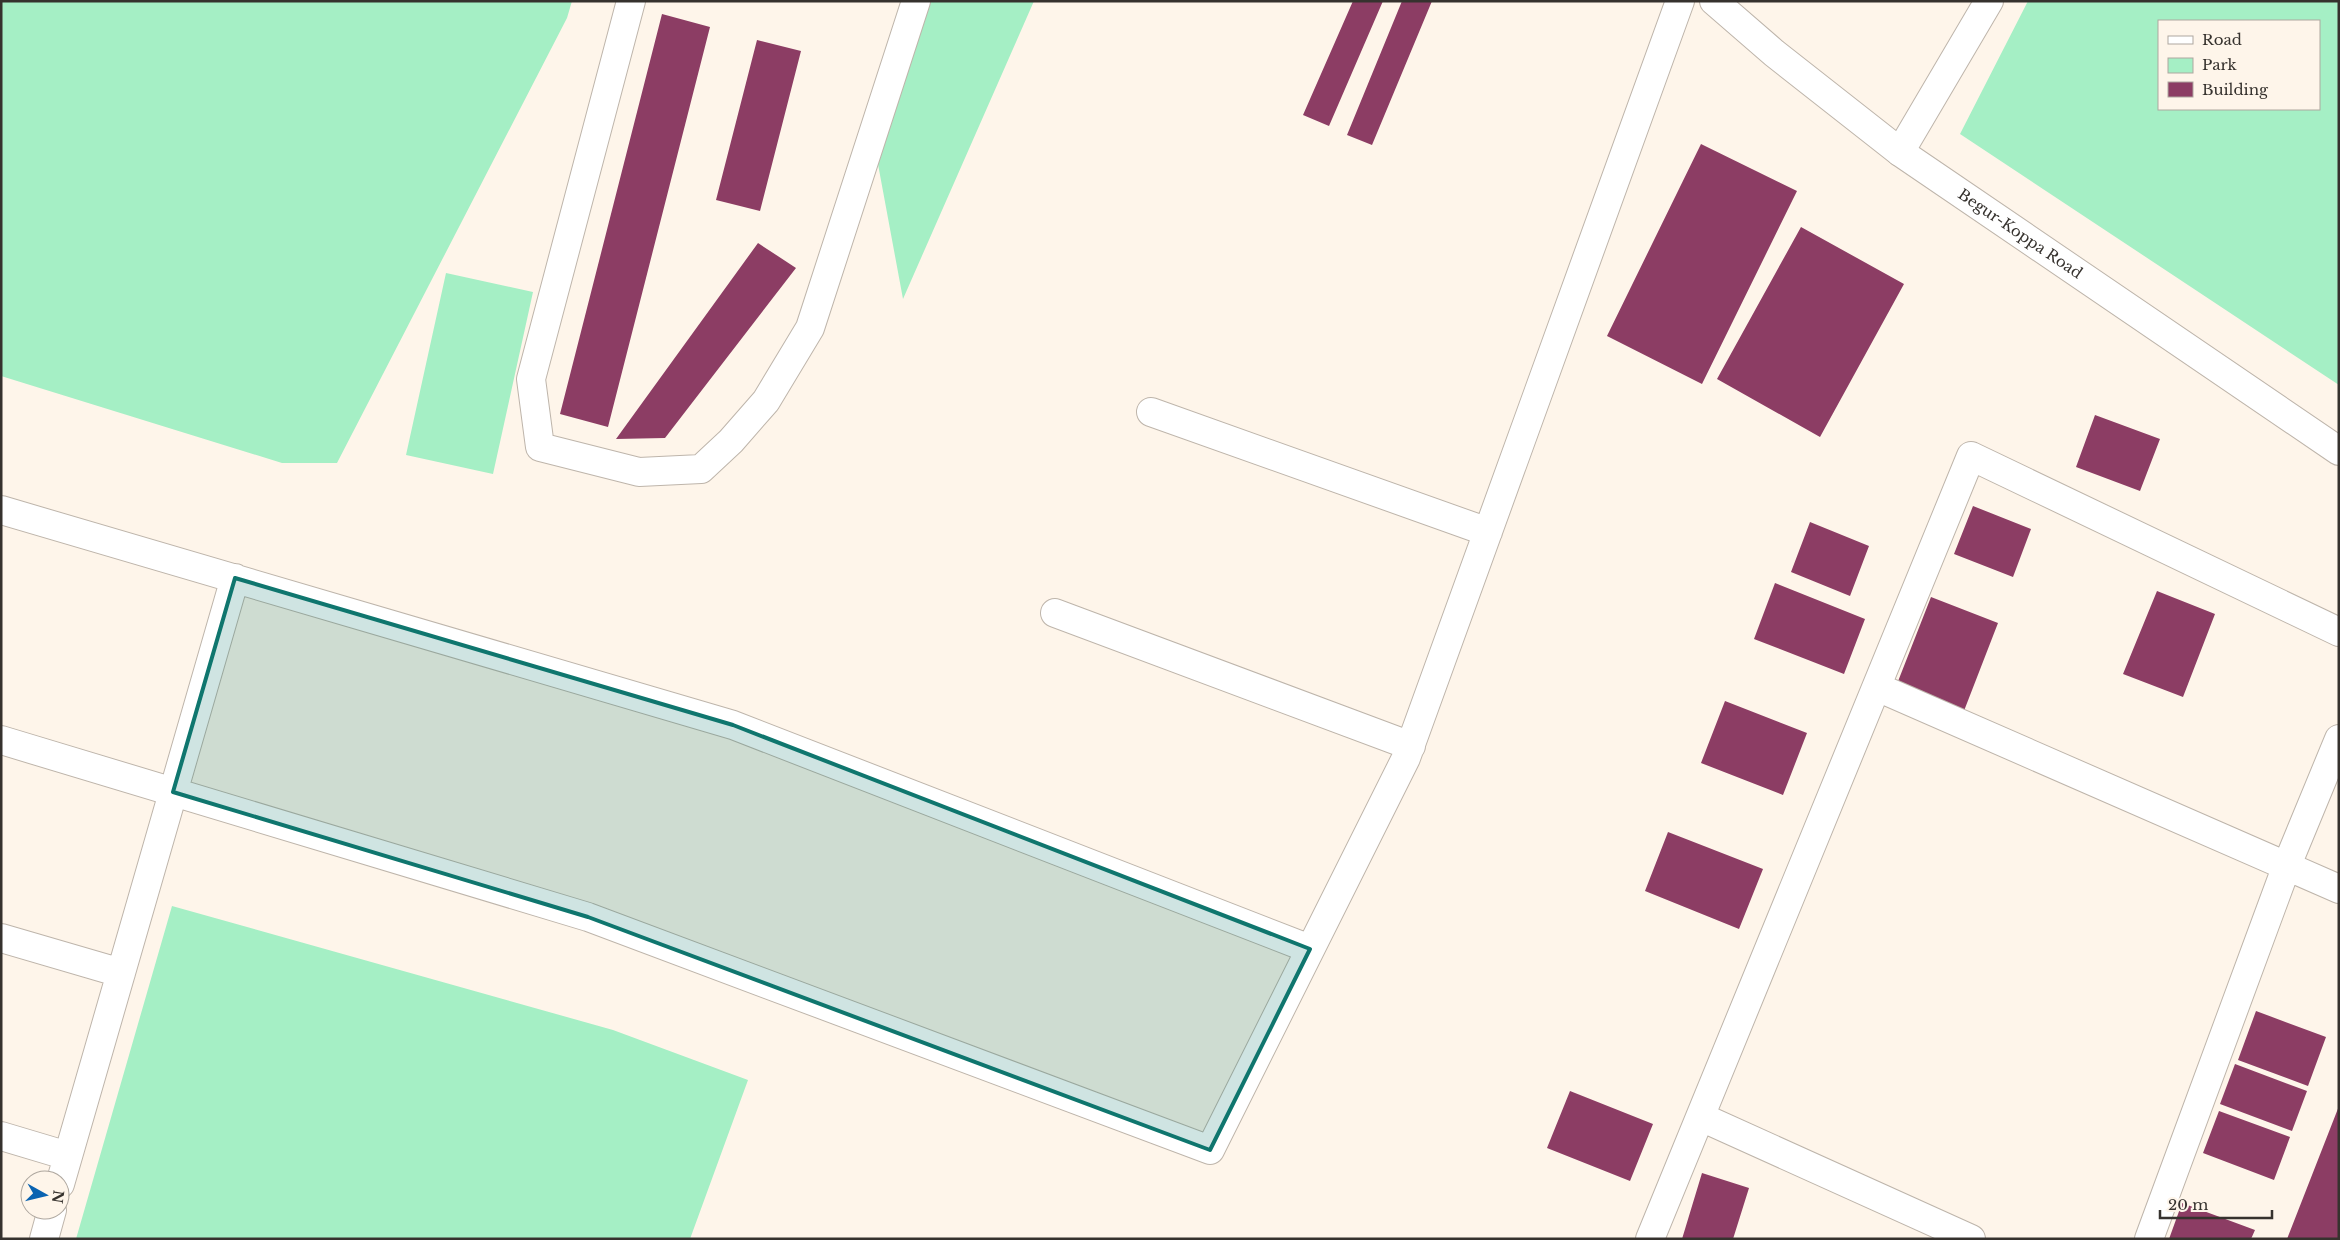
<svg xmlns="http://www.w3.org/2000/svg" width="2340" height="1240" font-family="'Libre Baskerville',serif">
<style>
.green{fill:#a5efc5;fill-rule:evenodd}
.building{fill:#8c3d64}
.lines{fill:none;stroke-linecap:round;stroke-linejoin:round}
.street-casing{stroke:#beb5ab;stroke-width:30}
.secondary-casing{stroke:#beb5ab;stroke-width:30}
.street{stroke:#fff;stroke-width:28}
.secondary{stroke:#fff;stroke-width:28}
.marked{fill:#0f766e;fill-opacity:0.2;stroke:#0f766e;stroke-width:4;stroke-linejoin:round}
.labels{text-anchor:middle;stroke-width:5;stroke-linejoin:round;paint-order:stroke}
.street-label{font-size:15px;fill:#36322e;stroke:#fef5ea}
</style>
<rect width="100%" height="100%" fill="#fef5ea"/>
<path class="green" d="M1,1H572L567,18L337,463H282L1,376Z
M915,1H1034L903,299L875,148Z
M2028,1H2339V385L1960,134ZM2159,21H2319V109H2159Z
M446,273L533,292L493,474L406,455Z
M172,906L613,1030L748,1080L690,1239H76Z"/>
<path class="building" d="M1353,1H1383L1329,126L1303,115Z
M1402,1H1432L1372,145L1347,135Z
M662,14L710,27L608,427L560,414Z
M757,40L801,51L760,211L716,200Z
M1701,144L1797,191L1702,384L1607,336Z
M1801,227L1904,284L1820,437L1717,379Z
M758,243L796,268L665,438L616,439Z
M2095,415L2160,439L2140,491L2076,467Z
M1973,506L2031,529L2013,577L1954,554Z
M1810,522L1869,546L1850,596L1791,572Z
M1775,583L1865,619L1844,674L1754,639Z
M2157,591L2215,614L2183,697L2123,674Z
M1931,597L1998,623L1962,716L1895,689Z
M1725,701L1807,733L1783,795L1701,763Z
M1668,832L1763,869L1739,929L1645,891Z
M2256,1011L2326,1037L2308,1086L2238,1060Z
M2235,1064L2307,1091L2292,1131L2220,1104Z
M1570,1091L1653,1124L1630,1181L1547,1148Z
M2339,1106V1239H2287Z
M2219,1111L2290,1137L2274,1180L2203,1153Z
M1702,1173L1749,1188L1733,1239H1682Z
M2182,1203L2255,1230L2251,1239H2169Z"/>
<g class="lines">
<defs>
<path id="street" d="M631,1L531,379L540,447L639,472L701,469L731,441L766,401L810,328L916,1
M1151,412L1488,532
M1,510L733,725L1310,949
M1055,613L1411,746
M1877,687L2339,889
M1,740L588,917L1210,1150L1406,758L1680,1
M1,938L121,973
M1701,1117L1971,1239
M1,1136L68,1156
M60,1184L235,578
M44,1239L52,1210
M1650,1239L1971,456L2339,632
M2149,1239L2287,865L2339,739"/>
<g id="secondary">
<path id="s1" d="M1714,1L1774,53L1900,152L2339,451"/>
<path d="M1900,152L1989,1"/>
</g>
</defs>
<use href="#street" class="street-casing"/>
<use href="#secondary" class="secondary-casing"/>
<use href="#street" class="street"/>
<use href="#secondary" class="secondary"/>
</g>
<path class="marked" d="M235,578L733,725L1310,949L1210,1150L588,917L173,792Z"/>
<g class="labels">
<g class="street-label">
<text dy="5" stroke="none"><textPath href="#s1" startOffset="385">Begur-Koppa Road</textPath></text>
</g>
</g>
<rect width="2340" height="1240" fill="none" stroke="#36322e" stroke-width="5"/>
<rect x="2158" y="20" width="162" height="90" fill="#fef5ea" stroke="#aea79f"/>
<rect x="2168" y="36" width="25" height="8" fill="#ffffff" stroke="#aea79f"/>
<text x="2202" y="45" font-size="15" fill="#36322e">Road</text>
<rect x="2168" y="58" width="25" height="15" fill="#a5efc5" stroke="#aea79f"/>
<text x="2202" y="70" font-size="15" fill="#36322e">Park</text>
<rect x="2168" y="82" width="25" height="15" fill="#8c3d64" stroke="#aea79f"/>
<text x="2202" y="95" font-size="15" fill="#36322e">Building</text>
<g transform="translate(45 1195) rotate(98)"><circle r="24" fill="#fef5ea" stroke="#aea79f"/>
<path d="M0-4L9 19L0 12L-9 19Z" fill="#0a63b1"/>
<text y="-8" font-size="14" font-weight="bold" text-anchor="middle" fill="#36322e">N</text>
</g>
<path d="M2160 1210v8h112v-8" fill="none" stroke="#36322e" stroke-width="2.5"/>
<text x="2168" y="1210" font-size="15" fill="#36322e" stroke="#fef5ea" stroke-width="4" paint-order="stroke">20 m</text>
</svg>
